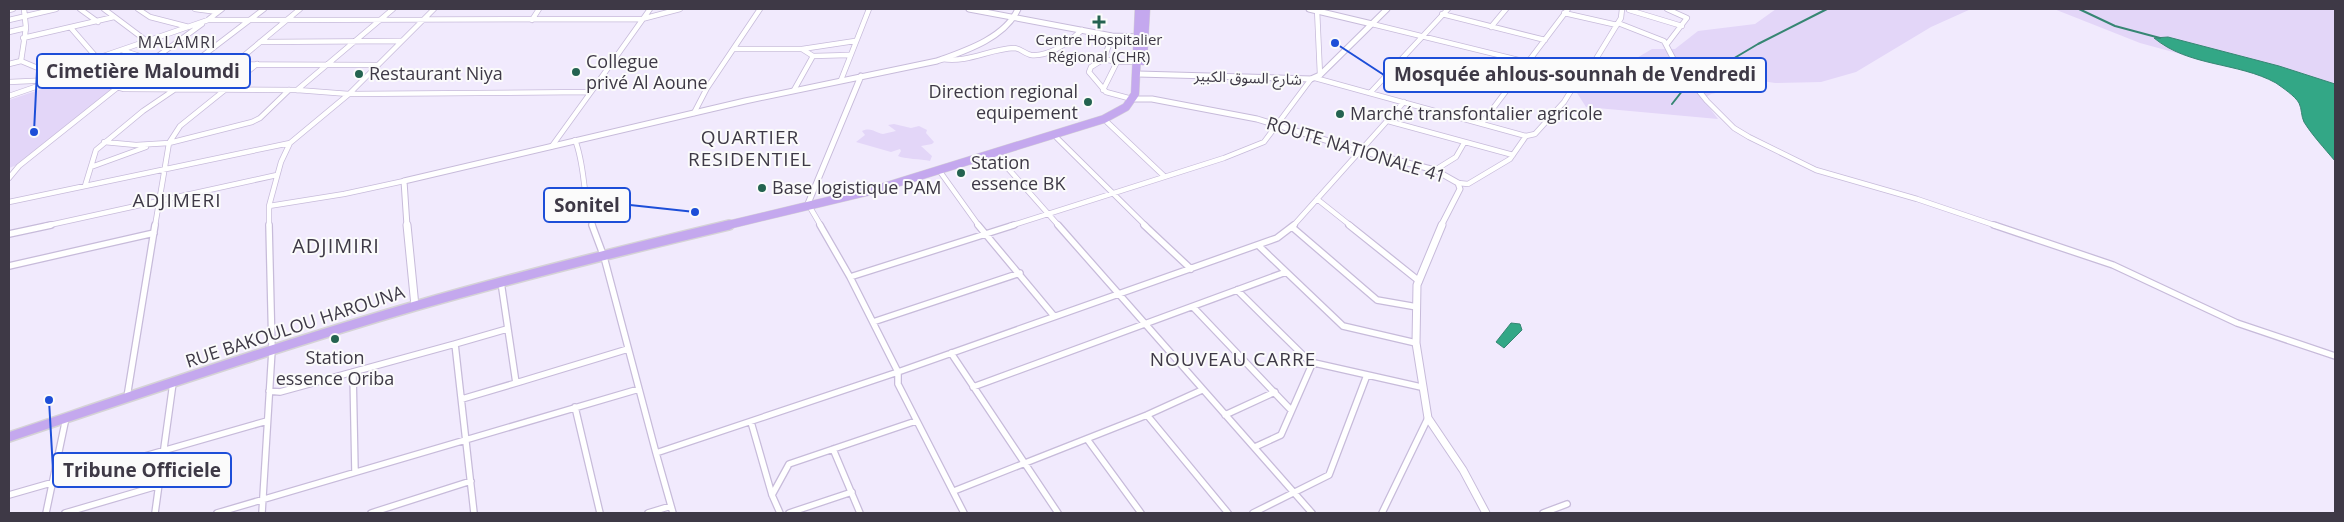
<svg xmlns="http://www.w3.org/2000/svg" width="2344" height="522" font-family="'Open Sans','Noto Sans Arabic',sans-serif">
<style>
.green{fill:#e3d6f8}
.water{fill:#33a786;stroke:#368673}
.lines{fill:none;stroke-linecap:round;stroke-linejoin:round}
.stream{stroke:#368673;stroke-width:2}
.minor-far1-casing{stroke:#c7bbda;stroke-width:6}
.minor-casing{stroke:#c7bbda;stroke-width:8}
.tertiary-far1-casing{stroke:#c7bbda;stroke-width:7}
.tertiary-casing{stroke:#c7bbda;stroke-width:9}
.trunk-far1-casing{stroke:#d5d3d6;stroke-width:9}
.trunk-casing{stroke:#d5d3d6;stroke-width:12}
.minor-far1{stroke:#fff;stroke-width:4.5}
.minor{stroke:#fff;stroke-width:5.5}
.tertiary-far1{stroke:#fff;stroke-width:5}
.tertiary{stroke:#fff;stroke-width:7}
.trunk-far1{stroke:#c4a8ee;stroke-width:8}
.trunk{stroke:#c4a8ee;stroke-width:9}
.poi-dot{fill:#246350;stroke:#fbfbfb;stroke-width:2}
.labels{text-anchor:middle;stroke-width:4;stroke-linejoin:round;paint-order:stroke}
.far-poi-label{font-size:15px;fill:#3e3946;stroke:#fbfbfb}
.far-street-label{font-size:15px;fill:#3e3946;stroke:#fbfbfb}
.far-quarter-label{font-size:16px;letter-spacing:1px;fill:#3e3946;stroke:#fbfbfb}
.poi-label{font-size:18px;fill:#3e3946;stroke:#fbfbfb;text-anchor:start}
.street-label{font-size:18px;fill:#3e3946;stroke:#fbfbfb}
.neighbourhood-label{font-size:19px;letter-spacing:1px;fill:#3e3946;stroke:#fbfbfb}
.quarter-label{font-size:20px;letter-spacing:1px;fill:#3e3946;stroke:#fbfbfb}
.leader{fill:none;stroke:#1d4ed8;stroke-width:2}
.callout-dot{fill:#1d4ed8;stroke:#fbfbfb;stroke-width:2}
.callout{fill:#fbfbfb;stroke:#1d4ed8;stroke-width:2}
.callout-label{font-size:19px;text-anchor:middle;font-weight:bold;fill:#3e3946}
</style>
<rect width="100%" height="100%" fill="#f1eafd"/>
<path class="green" d="M1776,9H1971L1931,27L1856,72L1821,82L1775,83L1749,79L1735,83L1725,91L1711,94L1703,99L1718,119L1586,107L1577,93L1652,49H1675L1698,31L1755,24Z
M2054,9H2335V84L2279,66L2168,37L2155,38L2162,45L2184,55L2140,43Z
M80,76L115,89L17,165L9,168V100Z
M894,124L911,128L919,126L927,130L926,133L934,142L932,144L921,146L932,156L930,161C921,159 904,159 898,156L901,151L900,149L891,152L856,142L865,135L862,131C871,127 874,132 883,134L896,131L888,125Z"/>
<path class="water" d="M2168,37L2279,66L2335,84V161C2325,149 2312,135 2304,122C2301,116 2302,109 2299,103C2295,96 2283,88 2276,83C2238,62 2189,67 2154,38Z
M1511,323L1520,324L1522,330L1504,348L1496,342Z"/>
<g class="lines">
<path class="stream" d="M2079,9L2115,26L2160,38
M1692,80L1699,79L1758,44L1827,9
M1672,104L1683,90L1694,86"/>
<defs>
<path id="minor-far1" d="M80,9L98,22
M104,9L148,42
M138,9L150,17L189,27
M195,9L218,12
M1317,9L1320,75
M1667,9L1687,18L1667,44
M9,10L13,9
M1629,10L1682,26
M1564,13L1617,25
M1442,14L1545,40
M209,19L222,9
M9,20L56,9
M532,20L539,9
M1618,23L1664,41L1674,60L1707,101L1734,128L1749,137L1816,170L1917,199L1997,226
M1372,24L1584,76
M1491,27L1506,9
M71,28L97,58
M9,32L26,28
M23,38L114,17
M260,42L401,41
M735,49H802
M124,51L152,60
M813,56L802,49L855,41
M942,59C969,63 989,49 1014,48C1020,48 1025,54 1031,55C1050,57 1069,42 1082,30
M1104,59L1112,36
M21,61L26,28L24,9
M1117,62L1104,59L1091,67L1089,72L1106,92L1132,99
M235,63L300,9
M9,64L21,61L45,71H60L124,89L297,90L349,94L591,92L552,146
M147,64L378,65
M192,64L264,9
M60,71L208,20L642,19L680,9
M1315,78L1526,136L1535,134L1564,102L1577,81L1588,72L1621,18L1622,9
M841,80L869,9
M9,82L53,80
M297,90L393,9
M794,90L813,56L849,55
M1103,90L1117,62H1137
M591,92L650,9
M1370,93L1448,9
M9,96L70,75
M694,113L707,88L760,9
M1388,121L1513,155
M1107,122L1164,176
M1482,123L1568,9
M1057,138L1146,226
M575,140C586,167 582,198 593,226
M104,142L136,145L169,143L252,122L260,118L289,90
M997,156L1059,226
M91,167L146,147
M1435,170L1456,157L1464,143
M941,173L979,226
M9,178L19,166L147,64L202,24
M1458,183L1468,184L1510,159L1526,136
M85,186L96,150L143,111L174,90
M1317,199L1351,226
M9,202L290,143
M269,206L344,194L404,181
M811,209L821,226
M45,226L277,175
M155,226L169,143L180,126L257,64
M269,226V206L281,162L290,143L349,94L434,9
M1010,226L1224,158L1264,142L1311,79
M1293,226L1404,102"/>
<path id="minor" d="M592,225L604,257L656,453L898,372L1277,238L1294,225
M820,225L850,277L898,372V384L964,513
M978,225L1054,316
M1058,225L1312,513
M1144,225L1191,269
M1349,225L1419,281
M1994,225L2113,265L2237,323L2335,356
M1292,227L1377,300L1417,307
M9,234L51,225
M1259,246L1343,326L1416,343
M9,266L154,233
M850,277L1014,225
M1237,290L1310,362L1421,387
M1193,307L1291,410
M873,322L1020,273
M455,344L507,329
M951,353L1058,513
M353,372L355,472
M516,383L628,349
M973,387L1286,272
M269,391L280,392L455,344L474,513
M127,397L155,225
M462,399L516,383L501,282
M575,407L600,513
M1147,415L1228,513
M1225,415L1275,392
M751,422L772,495L780,513
M1087,439L1141,513
M1255,447L1281,435L1313,362
M833,449L860,513
M656,453L673,513
M954,491L1147,415L1202,390
M9,495L267,421
M772,495L789,464L916,421
M46,513L66,418
M65,513L157,486
M155,513L173,383
M217,513L639,389
M262,513L272,350L269,225
M371,513L471,481
M648,513L671,506
M789,513L852,492
M1253,513L1329,475L1367,375
M1382,513L1428,418
M1543,513L1567,504"/>
<path id="tertiary-far1" d="M969,9L1112,36L1142,37
M1309,9L1372,24
M1138,74L1311,79L1320,75L1387,9
M1132,99H1152L1257,119L1361,151L1435,170L1458,183L1460,189L1441,226
M807,206L861,76
M407,226L404,181L745,101L937,61C965,51 1005,38 1018,9"/>
<path id="tertiary" d="M407,225L415,306
M1442,225L1417,285L1416,343L1428,418L1463,470L1486,513"/>
<path id="trunk-far1" d="M1143,61L1146,9
M724,226L874,190L1104,119L1126,107L1135,94L1139,9"/>
<path id="trunk" d="M9,437C144,392 278,346 415,306C519,276 624,250 729,225"/>
</defs>
<use href="#minor-far1" class="minor-far1-casing"/>
<use href="#minor" class="minor-casing"/>
<use href="#tertiary-far1" class="tertiary-far1-casing"/>
<use href="#tertiary" class="tertiary-casing"/>
<use href="#trunk-far1" class="trunk-far1-casing"/>
<use href="#trunk" class="trunk-casing"/>
<use href="#minor-far1" class="minor-far1"/>
<use href="#minor" class="minor"/>
<use href="#tertiary-far1" class="tertiary-far1"/>
<use href="#tertiary" class="tertiary"/>
<use href="#trunk-far1" class="trunk-far1"/>
<use href="#trunk" class="trunk"/>
</g>
<g class="poi-dot">
<path d="M1096.5 14.5h5v5h5v5h-5v5h-5v-5h-5v-5h5z"/>
<circle cx="576" cy="72" r="5"/>
<circle cx="359" cy="74" r="5"/>
<circle cx="1088" cy="102" r="5"/>
<circle cx="1340" cy="114" r="5"/>
<circle cx="961" cy="173" r="5"/>
<circle cx="762" cy="188" r="5"/>
<circle cx="335" cy="339" r="5"/>
</g>
<g class="labels">
<g class="far-poi-label">
<text x="1099" y="45">Centre Hospitalier<tspan x="1099" dy="17">Régional (CHR)</tspan></text>
</g>
<g class="far-street-label">
<text transform="translate(1248 78) rotate(2)" y="5">شارع السوق الكبير</text>
</g>
<g class="far-quarter-label">
<text x="177" y="48">MALAMRI</text>
</g>
<g class="poi-label">
<text x="586" y="68">Collegue<tspan x="586" dy="21">privé Al Aoune</tspan></text>
<text x="369" y="80">Restaurant Niya</text>
<text x="1078" y="98" text-anchor="end">Direction regional<tspan x="1078" dy="21">equipement</tspan></text>
<text x="1350" y="120">Marché transfontalier agricole</text>
<text x="971" y="169">Station<tspan x="971" dy="21">essence BK</tspan></text>
<text x="772" y="194">Base logistique PAM</text>
<text x="335" y="364" text-anchor="middle">Station<tspan x="335" dy="21">essence Oriba</tspan></text>
</g>
<g class="street-label">
<text transform="translate(1356 150) rotate(17)" y="6">ROUTE NATIONALE 41</text>
<text transform="translate(295 327) rotate(-18)" y="6">RUE BAKOULOU HAROUNA</text>
</g>
<g class="neighbourhood-label">
<text x="750" y="144">QUARTIER<tspan x="750" dy="22">RESIDENTIEL</tspan></text>
<text x="177" y="207">ADJIMERI</text>
<text x="1233" y="366">NOUVEAU CARRE</text>
</g>
<g class="quarter-label">
<text x="336" y="253">ADJIMIRI</text>
</g>
</g>
<path class="leader" d="M34 132L37 71M1335 43L1384 75M695 212L630 205M49 400L53 470"/>
<g class="callout-dot">
<circle cx="34" cy="132" r="5"/>
<circle cx="1335" cy="43" r="5"/>
<circle cx="695" cy="212" r="5"/>
<circle cx="49" cy="400" r="5"/>
</g>
<g class="callout">
<rect x="37" y="54" width="213" height="34" rx="5"/>
<rect x="1384" y="58" width="382" height="34" rx="5"/>
<rect x="544" y="188" width="86" height="34" rx="5"/>
<rect x="53" y="453" width="178" height="34" rx="5"/>
</g>
<g class="callout-label">
<text x="143" y="78">Cimetière Maloumdi</text>
<text x="1575" y="81">Mosquée ahlous-sounnah de Vendredi</text>
<text x="587" y="212">Sonitel</text>
<text x="142" y="477">Tribune Officiele</text>
</g>
<rect width="2344" height="522" fill="none" stroke="#3e3946" stroke-width="20"/>
</svg>
